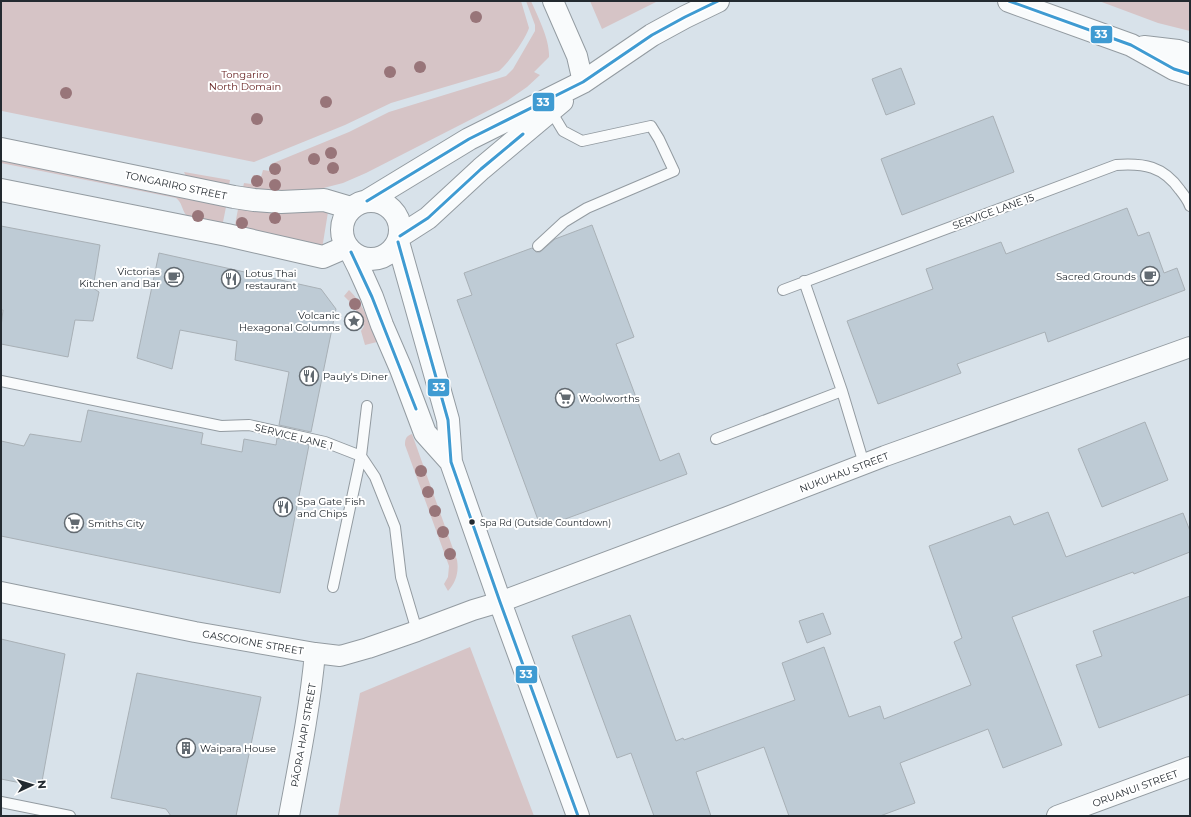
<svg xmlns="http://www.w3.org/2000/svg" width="1191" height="817" font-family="Montserrat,sans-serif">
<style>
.green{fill:#d6c4c6}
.building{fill:#becbd5;stroke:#a8b0b6}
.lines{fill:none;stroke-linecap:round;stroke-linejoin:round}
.service-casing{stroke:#939ba1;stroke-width:12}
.minor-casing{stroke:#939ba1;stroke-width:22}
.tertiary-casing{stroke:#939ba1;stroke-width:24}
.secondary-casing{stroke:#939ba1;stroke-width:24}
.service{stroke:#f9fbfc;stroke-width:10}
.minor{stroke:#f9fbfc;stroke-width:20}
.tertiary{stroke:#f9fbfc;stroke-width:22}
.secondary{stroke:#f9fbfc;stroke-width:22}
.bus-1-casing{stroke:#fff;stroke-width:6}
.bus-1{stroke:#3f9bd2;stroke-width:3}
.tree{fill:#987579}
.bus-dot{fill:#232a30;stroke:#fff;stroke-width:1.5}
.labels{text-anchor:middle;stroke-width:4;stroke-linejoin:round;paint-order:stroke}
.bus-label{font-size:9px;fill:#232a30;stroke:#fff;text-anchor:start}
.park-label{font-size:10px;fill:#631c1c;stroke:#fff}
.street-label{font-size:10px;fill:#232a30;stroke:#fff}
.poi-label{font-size:10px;fill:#232a30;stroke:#fff;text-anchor:start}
.line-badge{stroke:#fff;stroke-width:1.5}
.badge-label{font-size:11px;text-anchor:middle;font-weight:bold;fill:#fff}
</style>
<rect width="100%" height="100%" fill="#d8e2ea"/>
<path class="green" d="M1,1H521L529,28C526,38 508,64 499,71L391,103L345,125L254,162L2,111L1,109Z
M526,1H531C538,17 550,40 549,57L534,72L540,75L527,87L507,101L366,173L343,183L308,192H242L244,183L251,184L253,175L261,177L263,170L270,171L271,164L349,132L389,112L506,76L513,69L535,31V25Z
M590,1H658L602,29Z
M1099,1H1190V31L1158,23Z
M1,156L227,202L222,227C211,225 193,223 186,215C182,210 182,202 176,198L1,163Z
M184,172L230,180L228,190L187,178Z
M239,204L328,212L322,249L234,230Z
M349,290C363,303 370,323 377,342L365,345L361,331L364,326L353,305L344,296Z
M412,434L457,560C459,572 456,582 448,591L444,584L448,577L449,566L405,445C405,439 406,436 412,434Z
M470,647L534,816H338L360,693Z"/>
<path class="building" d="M901,68L915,104L886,115L872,79Z
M993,116L1014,172L902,215L881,159Z
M1127,208L1138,236L1149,232L1164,273L1177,268L1185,290L1048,342L1045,332L957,364L961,373L878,404L847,321L933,289L926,269L1001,242L1006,254Z
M592,225L634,337L616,344L660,461L679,453L687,474L541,528L457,300L472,295L464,273L532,248L536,252H540L555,239Z
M1,226L100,245L93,288L99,292L93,321L75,320L68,357L1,344V327L3,310H1Z
M159,253L321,289L336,309L311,432L279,425L289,372L235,360L237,341L180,330L172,369L137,358Z
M88,410L203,433L201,444L242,452L244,439L276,445L277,438L309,445L280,593L1,536V441L24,446L30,434L81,442Z
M1145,422L1168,480L1102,507L1078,449Z
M1048,512L1066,557L1183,513L1190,531V552L1134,574L1133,572L1012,617L1062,745L1003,768L988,729L900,763L915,803L880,816H789L764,747L696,772L711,816H654L631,753L617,758L572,636L630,615L676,741L683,738L684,740L795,700L782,663L824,647L849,717L880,706L884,719L971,685L954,642L962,638L929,546L1010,516L1014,525Z
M1190,596V694L1099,728L1076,665L1102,656L1093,631Z
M823,613L831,634L807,643L799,621Z
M1,639L65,654L41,787L1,779Z
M137,673L261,697L236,816H171L166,809L111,798Z"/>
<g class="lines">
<defs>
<path id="service" d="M538,246L564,222L587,208L674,171L659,139L651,126L582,141L563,131L551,111
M804,281L842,391L864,464
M783,290L1116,165C1144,163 1163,166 1180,190C1184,195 1188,200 1190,206
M1,381L221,426L249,425L325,442L361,456L333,587
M367,406L361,456L375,477L395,527L401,577L417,631
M716,439L842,391
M1,802L70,816"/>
<path id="minor" d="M553,1L577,56L583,82
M1,592L195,632L315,653L340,656L368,648L417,631L473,610L500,602L727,517L885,456L1190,347
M289,816C299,762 310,708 315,653
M1057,816L1190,767"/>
<path id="tertiary" d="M1,149L234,197L254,200L281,202L324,200L351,208L352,207
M1,190L227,235L323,257L346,247"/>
<path id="secondary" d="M1009,1L1131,45L1174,69L1190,74
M1144,47L1178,51L1190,55
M342 230a29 29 0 1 1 58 0a29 29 0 1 1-58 0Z
M367,201L469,139L583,82L652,35L685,17L718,1
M400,236L428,218L481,169L562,101
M398,242L448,420L451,462L500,602L578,816
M351,252L359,268L372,297L382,325L401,369L425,433L451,462"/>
</defs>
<use href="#service" class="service-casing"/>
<use href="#minor" class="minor-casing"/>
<use href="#tertiary" class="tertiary-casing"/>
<use href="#secondary" class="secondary-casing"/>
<use href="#service" class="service"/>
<use href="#minor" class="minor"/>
<use href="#tertiary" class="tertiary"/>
<use href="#secondary" class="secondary"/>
<defs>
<path id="bus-1" d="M1009,1L1131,45L1174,69L1190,74
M367,201L469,139L583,82L652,35L685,17L718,1
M400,236L428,218L481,169L523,134
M398,242L448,420L451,462L500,602L578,816
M351,252L372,297L416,409"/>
</defs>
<use href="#bus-1" class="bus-1-casing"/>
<use href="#bus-1" class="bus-1"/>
</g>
<g class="tree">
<circle cx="476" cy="17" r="6"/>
<circle cx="420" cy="67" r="6"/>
<circle cx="390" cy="72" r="6"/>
<circle cx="66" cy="93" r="6"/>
<circle cx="326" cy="102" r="6"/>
<circle cx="257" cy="119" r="6"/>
<circle cx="331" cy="153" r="6"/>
<circle cx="314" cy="159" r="6"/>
<circle cx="333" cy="168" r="6"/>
<circle cx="275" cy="169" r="6"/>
<circle cx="257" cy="181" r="6"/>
<circle cx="275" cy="185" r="6"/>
<circle cx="198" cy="216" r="6"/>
<circle cx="275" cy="218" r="6"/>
<circle cx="242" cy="223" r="6"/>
<circle cx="355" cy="304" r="6"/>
<circle cx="421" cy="471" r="6"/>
<circle cx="428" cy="492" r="6"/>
<circle cx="435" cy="511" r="6"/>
<circle cx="443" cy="532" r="6"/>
<circle cx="450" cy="554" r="6"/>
</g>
<defs>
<symbol id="cafe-ring" viewBox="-11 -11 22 22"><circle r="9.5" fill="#fff" stroke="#626a71" stroke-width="1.5"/><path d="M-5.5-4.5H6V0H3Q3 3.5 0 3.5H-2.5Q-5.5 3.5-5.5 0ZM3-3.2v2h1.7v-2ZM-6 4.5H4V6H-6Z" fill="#626a71"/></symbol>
<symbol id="restaurant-ring" viewBox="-11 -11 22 22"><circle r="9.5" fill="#fff" stroke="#626a71" stroke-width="1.5"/><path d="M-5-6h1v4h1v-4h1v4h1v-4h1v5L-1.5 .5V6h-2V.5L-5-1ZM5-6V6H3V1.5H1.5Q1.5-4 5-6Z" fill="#626a71"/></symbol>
<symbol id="sight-ring" viewBox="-11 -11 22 22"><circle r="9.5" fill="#fff" stroke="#626a71" stroke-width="1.5"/><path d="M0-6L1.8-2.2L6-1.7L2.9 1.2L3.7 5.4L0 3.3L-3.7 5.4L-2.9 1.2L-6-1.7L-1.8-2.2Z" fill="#626a71"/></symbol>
<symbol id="supermarket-ring" viewBox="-11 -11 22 22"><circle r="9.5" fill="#fff" stroke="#626a71" stroke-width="1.5"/><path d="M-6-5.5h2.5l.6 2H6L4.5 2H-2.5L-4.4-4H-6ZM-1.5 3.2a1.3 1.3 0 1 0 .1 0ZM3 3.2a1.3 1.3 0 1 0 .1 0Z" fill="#626a71"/></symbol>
<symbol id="building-ring" viewBox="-11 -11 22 22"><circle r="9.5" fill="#fff" stroke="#626a71" stroke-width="1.5"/><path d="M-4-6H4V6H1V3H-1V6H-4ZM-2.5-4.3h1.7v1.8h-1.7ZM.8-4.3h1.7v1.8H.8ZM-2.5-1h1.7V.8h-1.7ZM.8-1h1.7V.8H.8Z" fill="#626a71"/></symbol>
</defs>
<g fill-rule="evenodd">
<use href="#cafe-ring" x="1139" y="265" width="22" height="22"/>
<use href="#cafe-ring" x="163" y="266" width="22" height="22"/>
<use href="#restaurant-ring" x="220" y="268" width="22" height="22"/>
<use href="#sight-ring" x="343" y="310" width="22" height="22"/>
<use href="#restaurant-ring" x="298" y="365" width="22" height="22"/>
<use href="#supermarket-ring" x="554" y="387" width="22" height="22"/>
<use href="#restaurant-ring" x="272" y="496" width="22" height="22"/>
<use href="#supermarket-ring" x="63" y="512" width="22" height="22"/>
<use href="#building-ring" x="175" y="737" width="22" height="22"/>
</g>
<circle class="bus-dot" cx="472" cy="522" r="3.5"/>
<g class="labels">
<g class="bus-label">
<text x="480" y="526">Spa Rd (Outside Countdown)</text>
</g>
<g class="park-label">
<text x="245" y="78">Tongariro<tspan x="245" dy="12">North Domain</tspan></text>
</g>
<g class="street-label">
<text transform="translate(176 185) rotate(12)" y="4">TONGARIRO STREET</text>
<text transform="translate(993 211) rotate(-20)" y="4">SERVICE LANE 15</text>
<text transform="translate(294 436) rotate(14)" y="4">SERVICE LANE 1</text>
<text transform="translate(844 472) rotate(-21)" y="4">NUKUHAU STREET</text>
<text transform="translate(253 642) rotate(10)" y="4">GASCOIGNE STREET</text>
<text transform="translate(303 735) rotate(-80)" y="4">PĀORA HAPI STREET</text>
<text transform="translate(1135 788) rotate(-20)" y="4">ORUANUI STREET</text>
</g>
<g class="poi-label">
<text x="160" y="275" text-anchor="end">Victorias<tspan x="160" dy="12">Kitchen and Bar</tspan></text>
<text x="245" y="277">Lotus Thai<tspan x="245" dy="12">restaurant</tspan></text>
<text x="1136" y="280" text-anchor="end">Sacred Grounds</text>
<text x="340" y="319" text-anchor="end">Volcanic<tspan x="340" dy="12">Hexagonal Columns</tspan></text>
<text x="323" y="380">Pauly's Diner</text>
<text x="579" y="402">Woolworths</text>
<text x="297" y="505">Spa Gate Fish<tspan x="297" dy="12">and Chips</tspan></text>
<text x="88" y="527">Smiths City</text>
<text x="200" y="752">Waipara House</text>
</g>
</g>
<g class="line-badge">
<rect x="1090" y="25" width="23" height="19" rx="4" fill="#3f9bd2"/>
<rect x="532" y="92" width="23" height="20" rx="4" fill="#3f9bd2"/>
<rect x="427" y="378" width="23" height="19" rx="4" fill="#3f9bd2"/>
<rect x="515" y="665" width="23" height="19" rx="4" fill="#3f9bd2"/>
</g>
<g class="badge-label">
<text x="1101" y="38">33</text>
<text x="543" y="106">33</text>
<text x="439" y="391">33</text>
<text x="526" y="678">33</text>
</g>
<rect width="1191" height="817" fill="none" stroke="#232a30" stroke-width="4"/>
<g transform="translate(32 785) rotate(86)" stroke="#ffffff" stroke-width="3" paint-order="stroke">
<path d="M0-3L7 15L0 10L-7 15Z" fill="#232a30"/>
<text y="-6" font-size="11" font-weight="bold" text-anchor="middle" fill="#232a30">N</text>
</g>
</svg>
